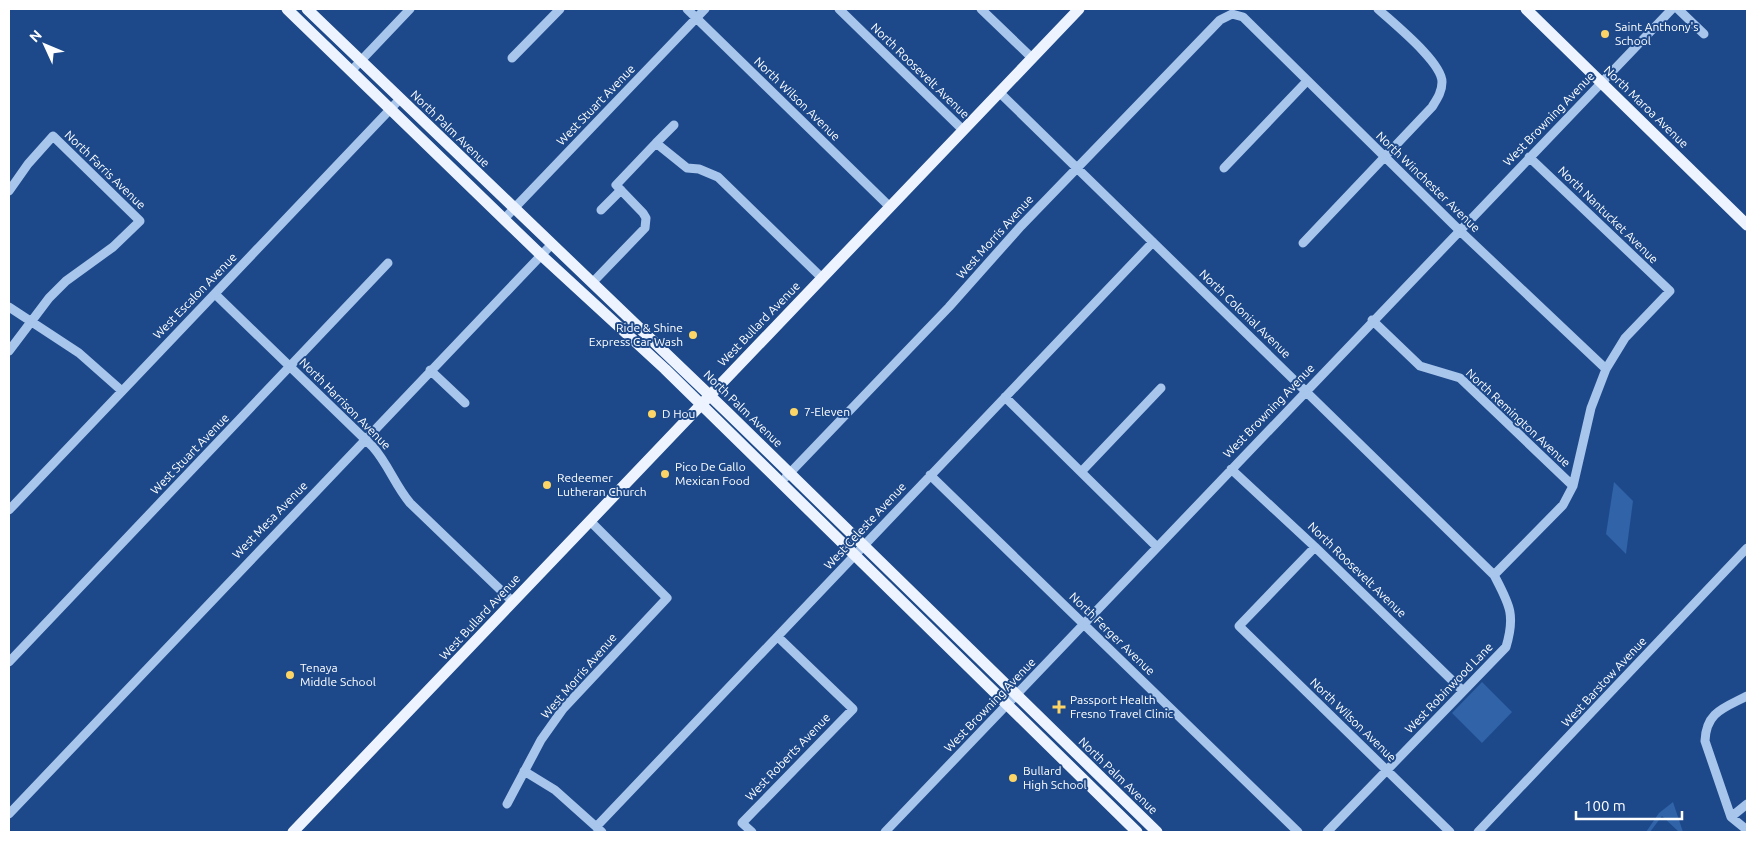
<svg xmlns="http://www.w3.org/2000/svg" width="1756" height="841" font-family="Ubuntu,sans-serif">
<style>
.green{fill:#3063a8}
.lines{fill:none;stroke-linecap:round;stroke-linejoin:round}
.minor{stroke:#a8c5ec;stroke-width:9}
.major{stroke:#eef4ff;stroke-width:11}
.poi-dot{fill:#fcd566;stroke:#1d498a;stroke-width:2}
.labels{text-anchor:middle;stroke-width:4;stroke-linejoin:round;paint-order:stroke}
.poi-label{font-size:12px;fill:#fff;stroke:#1d498a;text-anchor:start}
.street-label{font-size:12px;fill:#fff;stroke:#1d498a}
</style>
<rect width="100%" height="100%" fill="#1d498a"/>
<path class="green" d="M1614,482L1633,501L1626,554L1606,534Z
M1482,682L1512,712L1482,743L1452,713Z
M1673,802L1683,832H1679L1662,816L1650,832H1646L1659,813Z"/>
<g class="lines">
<path class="minor" d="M687,9L890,207
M839,9L963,130
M981,9L1032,58
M1678,9L1704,34
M512,58L560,9
M352,70L410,9
M999,92L1494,575C1509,604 1516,614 1506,647L1327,832
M656,143L674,125
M1224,168L1307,81
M9,191L28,164L53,136L140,221L113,247L66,281L49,298L9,351
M601,210L621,190
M504,219L705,9
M1303,243L1432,107C1437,99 1442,92 1442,82C1442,62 1393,23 1378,9
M592,283L645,228L646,218L643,213L616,185L656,143L687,168L699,169L718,177L822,278
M215,294L373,447C388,464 395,485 410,503L513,602
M9,307L79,353L122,391
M1372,320L1420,366L1460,378L1573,486
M430,370L465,403
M1005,397L1157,547
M1231,469L1315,547L1463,691
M1081,472L1161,388
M930,475L1298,832
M786,477L949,307L1021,226L1220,20L1232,14L1243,17L1459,230L1606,369
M9,510L400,99
M1315,547L1239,626L1450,832
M1494,575L1563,505L1573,486L1591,408L1606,369L1625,338L1670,291L1529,157
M9,662L388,263
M1747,696C1724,708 1706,712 1705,741L1731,817L1747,830
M524,771L555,790L602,832
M507,804L541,740L563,709L667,598L590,521
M9,814L551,245
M1731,817L1747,804
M596,827L1153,242
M752,832L742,823L853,709L778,637
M885,832L1672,9
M1478,832L1747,548"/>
<path class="major" d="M287,9L541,255L665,369L1137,832
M307,9L727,412L1157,832
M1526,9L1747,225
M293,832L1079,9"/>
</g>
<g class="poi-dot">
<circle cx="1605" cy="34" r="5"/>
<circle cx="693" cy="335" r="5"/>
<circle cx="794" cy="412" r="5"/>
<circle cx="652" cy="414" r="5"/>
<circle cx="665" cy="474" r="5"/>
<circle cx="547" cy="485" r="5"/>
<circle cx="290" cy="675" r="5"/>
<path d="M1056.5 699.5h5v5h5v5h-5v5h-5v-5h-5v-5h5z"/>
<circle cx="1013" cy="778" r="5"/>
</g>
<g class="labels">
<g class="poi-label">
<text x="1615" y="31">Saint Anthony's<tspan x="1615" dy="14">School</tspan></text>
<text x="683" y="332" text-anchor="end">Ride &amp; Shine<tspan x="683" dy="14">Express Car Wash</tspan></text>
<text x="804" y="416">7-Eleven</text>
<text x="662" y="418">D Hou</text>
<text x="675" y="471">Pico De Gallo<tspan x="675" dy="14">Mexican Food</tspan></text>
<text x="557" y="482">Redeemer<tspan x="557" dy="14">Lutheran Church</tspan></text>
<text x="300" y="672">Tenaya<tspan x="300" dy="14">Middle School</tspan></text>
<text x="1070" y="704">Passport Health<tspan x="1070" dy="14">Fresno Travel Clinic</tspan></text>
<text x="1023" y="775">Bullard<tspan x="1023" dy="14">High School</tspan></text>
</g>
<g class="street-label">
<text transform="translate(920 71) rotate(44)" y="4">North Roosevelt Avenue</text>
<text transform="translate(797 99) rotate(44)" y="4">North Wilson Avenue</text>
<text transform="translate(596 105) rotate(-46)" y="4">West Stuart Avenue</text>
<text transform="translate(1646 107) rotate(44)" y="4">North Maroa Avenue</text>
<text transform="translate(1549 119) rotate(-46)" y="4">West Browning Avenue</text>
<text transform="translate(450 129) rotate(44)" y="4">North Palm Avenue</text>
<text transform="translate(105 170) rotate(44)" y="4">North Farris Avenue</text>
<text transform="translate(1428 182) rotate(44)" y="4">North Winchester Avenue</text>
<text transform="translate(1608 215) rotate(44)" y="4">North Nantucket Avenue</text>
<text transform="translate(995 237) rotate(-48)" y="4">West Morris Avenue</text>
<text transform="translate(195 296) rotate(-46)" y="4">West Escalon Avenue</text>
<text transform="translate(1245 314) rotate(44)" y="4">North Colonial Avenue</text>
<text transform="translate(759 324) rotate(-46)" y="4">West Bullard Avenue</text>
<text transform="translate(345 404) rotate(45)" y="4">North Harrison Avenue</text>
<text transform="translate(743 409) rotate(44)" y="4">North Palm Avenue</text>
<text transform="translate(1269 411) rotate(-46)" y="4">West Browning Avenue</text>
<text transform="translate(1518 418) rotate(43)" y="4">North Remington Avenue</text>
<text transform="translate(190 454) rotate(-46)" y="4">West Stuart Avenue</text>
<text transform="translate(270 520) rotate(-46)" y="4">West Mesa Avenue</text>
<text transform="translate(865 526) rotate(-47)" y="4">West Celeste Avenue</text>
<text transform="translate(1357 570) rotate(44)" y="4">North Roosevelt Avenue</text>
<text transform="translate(480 617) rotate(-47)" y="4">West Bullard Avenue</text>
<text transform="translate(1112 634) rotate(44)" y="4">North Ferger Avenue</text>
<text transform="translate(579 676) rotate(-49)" y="4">West Morris Avenue</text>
<text transform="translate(1604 682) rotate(-47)" y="4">West Barstow Avenue</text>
<text transform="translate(1449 688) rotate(-46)" y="4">West Robinwood Lane</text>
<text transform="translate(990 705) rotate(-46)" y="4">West Browning Avenue</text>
<text transform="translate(1353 720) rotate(44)" y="4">North Wilson Avenue</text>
<text transform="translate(788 757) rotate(-46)" y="4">West Roberts Avenue</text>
<text transform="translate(1118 776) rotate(44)" y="4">North Palm Avenue</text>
</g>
</g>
<rect width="1756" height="841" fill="none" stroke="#ffffff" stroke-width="20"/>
<g transform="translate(45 45) rotate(314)" stroke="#1d498a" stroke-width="4" paint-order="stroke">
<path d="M0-4L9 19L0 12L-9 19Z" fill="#ffffff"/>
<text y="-8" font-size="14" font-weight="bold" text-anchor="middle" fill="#ffffff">N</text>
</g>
<path d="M1576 811v8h106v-8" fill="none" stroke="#ffffff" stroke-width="2.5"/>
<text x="1584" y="811" font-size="15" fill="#ffffff" stroke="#1d498a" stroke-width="4" paint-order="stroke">100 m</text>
</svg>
